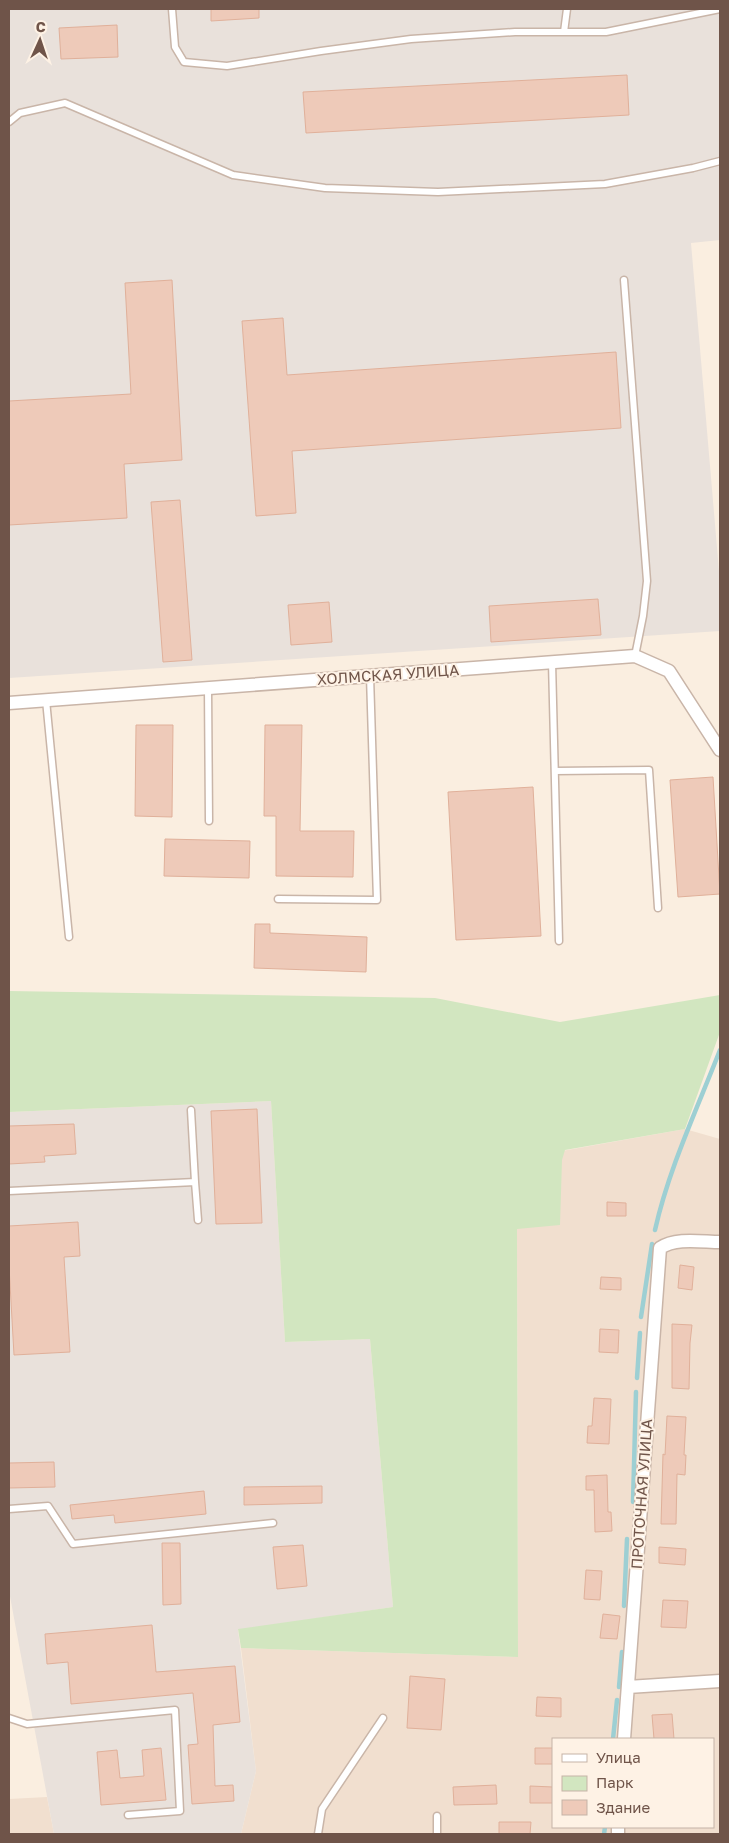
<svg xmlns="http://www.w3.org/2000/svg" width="729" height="1843" font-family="'Golos Text',sans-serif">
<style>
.residential{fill:#f1dfcf;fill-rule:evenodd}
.industrial{fill:#e9e1db}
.green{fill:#d2e6c0}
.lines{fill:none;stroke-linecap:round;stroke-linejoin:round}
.stream{stroke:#9dcfd3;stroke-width:4.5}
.building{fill:#eecab9;stroke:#e0b09a}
.service-casing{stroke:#c9b5a8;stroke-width:9}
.minor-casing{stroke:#c9b5a8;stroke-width:15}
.service{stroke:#fff;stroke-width:6}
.minor{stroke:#fff;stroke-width:12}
.labels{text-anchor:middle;stroke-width:4;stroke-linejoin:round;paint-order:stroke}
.street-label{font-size:15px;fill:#6f5449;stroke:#fef2e5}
</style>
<rect width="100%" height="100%" fill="#faeee0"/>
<path class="residential" d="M685,1129L720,1139V1834H241L256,1771L241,1648L518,1657L517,1229L562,1151ZM553,1739H713V1827H553Z
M47,1797L54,1834H9V1799Z"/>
<path class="industrial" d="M9,9H720V240L691,243L720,583V631L9,678Z
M271,1101L285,1342L370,1339L393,1607L238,1630L256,1771L241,1834H54L9,1591V1112Z"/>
<path class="green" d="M9,991L435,998L560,1022L720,995V1032L685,1129L565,1150L562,1160L560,1225L517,1229L518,1657L241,1648L238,1629L393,1607L370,1339L285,1342L271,1101L9,1112Z"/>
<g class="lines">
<path class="stream" d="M655,1230C669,1168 697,1109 720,1050
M641,1317L652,1244
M637,1378L640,1333
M633,1502L636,1392
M624,1606L627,1539
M619,1687L622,1652
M613,1739L617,1700
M604,1834L605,1827"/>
</g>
<path class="building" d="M211,9H259V18L211,21Z
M117,25L118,57L61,59L59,28Z
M627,75L629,115L306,133L303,92Z
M172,280L182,460L124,464L127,518L9,525V401L131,394L125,283Z
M283,318L287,375L616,352L621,428L292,451L296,513L256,516L242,321Z
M180,500L192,660L163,662L151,502Z
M598,599L601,635L491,642L489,606Z
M329,602L332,642L291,645L288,605Z
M136,725H173L172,817L135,816Z
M265,725H302L300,831H354L353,877L276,876V816H264Z
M713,777L720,894L678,897L670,780Z
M533,787L541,936L456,940L448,792Z
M165,839L250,841L249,878L164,876Z
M255,924H270V933L367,937L366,972L254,968Z
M257,1109L262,1223L216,1224L211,1111Z
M74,1124L76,1154L44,1156L45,1162L9,1164V1126Z
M607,1202L626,1203V1216H607Z
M78,1222L80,1256L64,1257L70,1352L14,1355L9,1266V1226Z
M680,1265L694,1267L692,1290L678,1288Z
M601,1277L621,1278V1290L600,1289Z
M672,1324L692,1325L690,1343L689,1389L672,1388Z
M600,1329L619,1330L618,1353L599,1352Z
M594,1398L611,1399L609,1444L587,1443L588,1426H592Z
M667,1416L686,1417L684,1455H686L685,1475L677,1474L676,1524H661L663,1454L665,1455Z
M54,1462L55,1487L9,1488V1463Z
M607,1475L608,1512H611L612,1531L595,1532L594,1490H586V1476Z
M322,1486V1503L244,1505V1487Z
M204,1491L206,1514L115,1523L114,1515L72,1519L70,1505Z
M162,1543H180L181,1604L163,1605Z
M303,1545L307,1586L277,1589L273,1547Z
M659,1547L686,1549L685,1565L659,1563Z
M586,1570L602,1571L600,1600L584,1599Z
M663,1600L688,1601L686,1628L661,1627Z
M603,1614L620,1616L617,1639L600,1638Z
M152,1625L156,1672L235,1666L240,1722L213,1725L215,1786L233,1785L234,1801L192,1804L188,1745L198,1744L193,1693L71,1704L68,1662L47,1664L45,1634Z
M410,1676L445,1679L441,1730L407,1728Z
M537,1697L561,1698V1717L536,1716Z
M672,1714L674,1739H654L652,1715Z
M161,1748L166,1800L101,1805L97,1752L117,1750L120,1778L144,1776L142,1750Z
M535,1748H553V1764H535Z
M496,1785L497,1804L454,1805L453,1787Z
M530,1786L553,1787V1803H530Z
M499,1822H531L530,1834H499Z"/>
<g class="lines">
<defs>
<path id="service" d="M172,9L175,47L184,62L227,66L321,51L411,39L515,32H606L720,9
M564,32L567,9
M9,122L20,113L65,103L233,175L325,188L438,192L605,184L693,168L720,161
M624,280L647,581L643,616L635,656
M552,662L559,941
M208,688L209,821
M46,700L69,937
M555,771L649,770L658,908
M278,899L377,900L370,676
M195,1182L198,1220
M9,1191L195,1182L191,1110
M9,1509L48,1506L73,1544L273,1523
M9,1718L27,1724L175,1710L180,1811L128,1815
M318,1834L322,1809L383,1718
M437,1834V1816"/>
<path id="minor" d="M9,703L635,656L669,671L720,750
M628,1687L720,1681
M624,1739L660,1248C676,1237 702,1242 720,1242
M618,1834V1827"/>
</defs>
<use href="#service" class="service-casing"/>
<use href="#minor" class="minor-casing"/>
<use href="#service" class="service"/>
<use href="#minor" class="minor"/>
</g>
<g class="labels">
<g class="street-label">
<text transform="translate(388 675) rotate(-4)" y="5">ХОЛМСКАЯ УЛИЦА</text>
<text transform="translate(642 1494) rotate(-86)" y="5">ПРОТОЧНАЯ УЛИЦА</text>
</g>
</g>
<rect width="729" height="1843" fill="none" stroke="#6f5449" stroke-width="20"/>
<rect x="552" y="1738" width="162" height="90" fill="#fef2e5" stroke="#c5b3a7"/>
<rect x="562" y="1754" width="25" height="8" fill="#ffffff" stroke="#c5b3a7"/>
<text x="596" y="1763" font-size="15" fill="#6f5449">Улица</text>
<rect x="562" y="1776" width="25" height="15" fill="#d2e6c0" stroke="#c5b3a7"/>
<text x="596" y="1788" font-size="15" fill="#6f5449">Парк</text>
<rect x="562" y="1800" width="25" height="15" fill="#eecab9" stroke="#c5b3a7"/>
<text x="596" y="1813" font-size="15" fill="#6f5449">Здание</text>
<g transform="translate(40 40) rotate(3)" stroke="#fef2e5" stroke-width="4" paint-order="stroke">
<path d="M0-4L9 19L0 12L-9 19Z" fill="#6f5449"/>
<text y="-8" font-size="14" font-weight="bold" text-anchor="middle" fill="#6f5449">С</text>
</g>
</svg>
